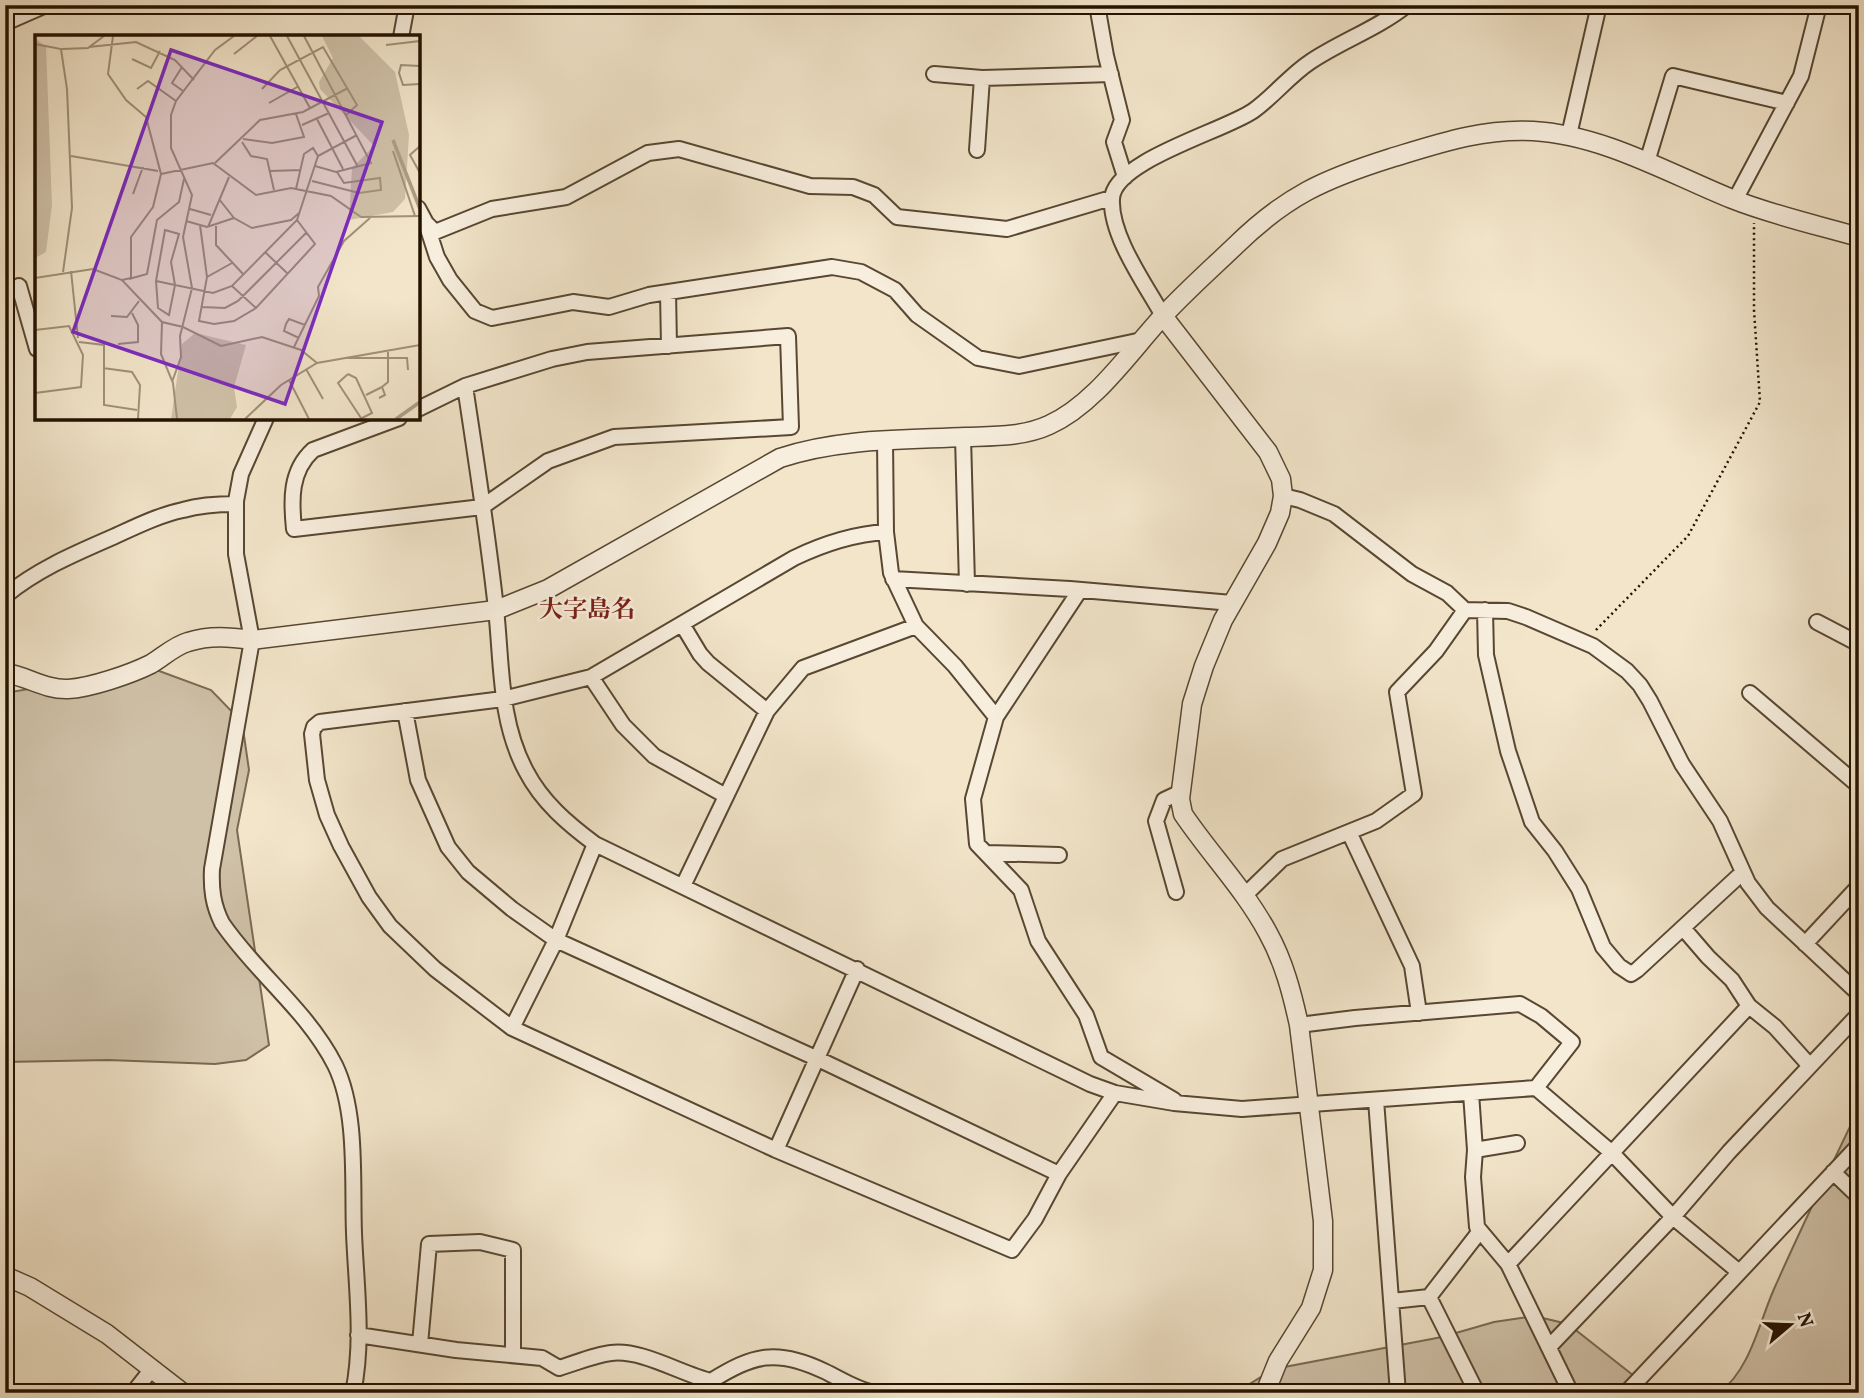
<svg xmlns="http://www.w3.org/2000/svg" width="1864" height="1398" font-family="Vollkorn,'Noto Serif JP',serif">
<style>
.green{fill:#cfc1a8;stroke:#7a6a54;stroke-width:2}
.lines{fill:none;stroke-linecap:round;stroke-linejoin:round}
.minor-casing{stroke:#584732;stroke-width:18}
.tertiary-casing{stroke:#584732;stroke-width:21}
.path{stroke:#241200;stroke-width:2.5;stroke-dasharray:2 3.5;stroke-linecap:butt}
.minor{stroke:#f7eedd;stroke-width:14}
.tertiary{stroke:#f7eedd;stroke-width:18}
.labels{text-anchor:middle;stroke-width:5;stroke-linejoin:round;paint-order:stroke}
.quarter-label{font-size:24px;font-weight:bold;fill:#7a1f14;stroke:#f7eedd}
.inset-river{fill:none;stroke:#ac9d85;stroke-width:3.5}
.inset-road{fill:none;stroke:#a09179;stroke-width:2}
.view{fill:#7b2cbf;fill-opacity:0.15;stroke:#7b2cbf;stroke-width:3.5}
.inset-edge{fill:none;stroke:#241200;stroke-width:3.5}
</style>
<rect width="100%" height="100%" fill="#f2e5ca"/>
<filter id="stains"><feTurbulence type="fractalNoise" baseFrequency=".00286" numOctaves="4"/><feColorMatrix values="0 0 0 0 .2 0 0 0 0 .09 0 0 0 0 .02 0 0 0 .5 -.17"/></filter>
<radialGradient id="worn" r=".72"><stop offset=".6" stop-color="#630" stop-opacity="0"/><stop offset="1" stop-color="#630" stop-opacity=".3"/></radialGradient>
<path class="green" d="M151,668L211,690L242,722L249,770L237,830L269,1045L246,1060L215,1064L108,1060L5,1062V693Z
M1859,1108V1393H1719C1750,1370 1759,1323 1774,1289C1801,1228 1830,1168 1859,1108Z
M1534,1316L1568,1324L1648,1387L1662,1393H1235L1274,1369L1442,1337L1494,1322Z"/>
<g class="lines">
<defs>
<path id="minor" d="M1097,5L1106,56L1122,120L1114,142L1125,177
M5,23L46,5
M401,37L407,5
M934,74L982,78L1111,74
M1569,135L1599,5
M977,150L982,78
M1647,162L1673,76L1787,103
M1735,200L1801,76L1819,5
M418,208L426,223L435,232L492,209L566,197L648,153L679,149L810,186L853,187L874,195L897,217L1007,229L1111,198
M426,223L437,257L450,280L475,311L492,318L573,302L609,307L649,295L832,267L861,272L895,290L917,315L978,358L1019,366L1142,340
M19,286L37,349
M668,292L669,346
M1163,316C1146,285 1110,236 1112,199C1113,161 1224,131 1253,111C1273,97 1289,76 1310,62C1341,41 1377,29 1407,5
M465,386C476,460 488,535 496,609C502,664 499,721 526,771C542,802 568,824 595,844L1090,1084L1115,1093L1174,1103L1242,1109L1536,1088L1611,1152L1673,1217L1739,1272
M266,418L241,474L236,501V554L252,640L212,869C211,889 213,905 222,923C256,973 307,1010 335,1065C358,1112 352,1182 354,1233C356,1285 364,1341 353,1393
M399,418L313,450C290,471 291,500 294,529L482,507L548,461L614,437L791,427L788,336L587,352L552,359L465,386L418,409
M963,437L967,584
M885,441L886,532L891,573L916,626L955,666L996,717
M1283,496L1300,500L1334,514L1412,574L1447,593L1465,610L1508,611L1526,617L1593,646L1627,671L1640,685L1650,701L1682,764L1720,821L1748,883L1767,908L1859,994
M886,532C853,534 823,544 794,558L591,677L503,699L320,722L314,727L312,734L317,780L327,815L341,846L369,897L390,926L435,969L512,1028L776,1150L1012,1250L1035,1219L1059,1174L1115,1093
M893,579L1070,589L1232,603
M1080,590L996,717L973,799L977,844L1021,890L1038,941L1086,1015L1101,1057L1174,1100
M5,596C38,569 74,554 113,537C135,527 159,515 183,510C200,505 218,504 236,504
M1485,610L1486,655L1508,751L1532,822L1555,851L1579,889L1603,947L1619,966L1631,974L1637,970L1742,873
M1817,622L1859,644
M682,624L700,654L708,663L767,711
M591,677L623,725L654,756L726,796
M1750,693L1859,786
M405,711L418,780L448,847L468,872L512,909L556,940L818,1059L1059,1174
M1349,832L1412,966L1419,1013
M986,853L1059,855
M683,886L767,711L803,668L916,626
M1176,892L1156,821L1164,800L1181,792
M1244,896L1282,859L1376,821L1414,794L1397,692L1436,651L1465,610
M1683,928L1708,957L1732,980L1749,1006L1775,1027L1810,1066
M1805,944L1859,886
M1299,1025L1355,1018L1520,1004L1541,1016L1572,1042L1536,1088
M512,1028L556,940L595,844
M1471,1093L1475,1150L1473,1177L1477,1227L1508,1264L1571,1393
M1376,1100L1398,1393
M776,1150L857,969
M1475,1150L1517,1143
M1833,1172L1859,1197
M1508,1264L1749,1006
M1392,1301L1429,1297
M358,1335L456,1350L542,1358L559,1368C576,1363 594,1355 611,1353C642,1349 681,1374 711,1381C753,1355 776,1348 824,1371C841,1379 855,1389 874,1393
M420,1344L429,1244L480,1242L513,1250V1355
M1549,1347L1673,1217L1729,1152L1859,1014
M133,1393L151,1370
M1477,1393L1429,1297L1480,1231
M1626,1393L1859,1145"/>
<path id="tertiary" d="M1163,316L1268,452L1281,479L1283,496L1280,513L1267,543L1223,620L1204,666L1192,704L1180,799L1183,814C1210,854 1245,890 1268,933C1284,962 1292,993 1299,1025L1323,1221V1270L1311,1308L1278,1361L1265,1393
M5,673C27,676 45,690 68,689C90,688 131,674 151,664C163,657 174,646 188,642C210,635 230,637 252,640L496,610L548,589L780,458C840,438 904,440 966,437C993,436 1023,437 1049,425C1094,405 1129,353 1162,317C1185,292 1211,269 1235,246C1286,196 1324,179 1391,158C1437,144 1483,128 1533,131C1603,135 1668,173 1732,199C1772,215 1817,225 1859,237
M5,1276L30,1287L107,1334L183,1393"/>
</defs>
<use href="#minor" class="minor-casing"/>
<use href="#tertiary" class="tertiary-casing"/>
<path class="path" d="M1596,630L1688,536L1760,402L1754,310V223"/>
<use href="#minor" class="minor"/>
<use href="#tertiary" class="tertiary"/>
</g>
<g class="labels">
<g class="quarter-label">
<text x="587" y="617">大字島名</text>
</g>
</g>
<g transform="translate(35 35)">
<rect width="385" height="385" fill="#f2e5ca"/>
<path d="M287,1H324L360,37L374,100L370,164L358,177L314,185L317,133L339,111L285,54L284,47L298,23ZM0,3L11,12L17,170L11,217L0,223ZM160,298L211,310L199,352L202,372L195,384H136L147,309Z" fill="#cfc1a8"/>
<path class="inset-river" d="M358,105L385,174M361,384L385,367"/>
<path class="inset-road" d="M78,1L73,39L91,65L111,82L126,139L178,128L221,160L256,153L296,161L326,182L385,181M235,1L275,73M252,1L323,132M269,1L336,128L301,137L280,131M0,9L26,14L32,54L37,173L28,237M351,10L385,6M54,12L101,7L140,25L159,45M27,14L53,13L69,1M199,19L222,1M97,24L116,33L125,16M385,31L366,30L364,38L368,50L385,49M147,32L137,48L148,56M102,54L113,46L141,66M227,54L245,35L288,12L322,70L311,80M234,68L264,51M282,84L308,134M267,90L294,78M208,104L237,108L269,102L261,79M207,107L216,121L232,124L239,155M385,111L375,120L385,138M358,116L380,181M36,121L123,136M180,128L225,85L268,77L313,53M235,136L266,135M277,146L324,158L346,155L345,143L309,148L302,137M261,154L269,119L278,113L283,121M98,159L108,132M184,164L199,183L217,193L256,185L264,178M155,174L176,180M151,186L172,192L199,183M165,190L172,242L164,286L179,289L199,286L221,273L280,209L262,185M181,191V210L208,239M173,192L194,142M130,195L144,199L136,227L140,250L134,280L123,273L121,246ZM230,217L253,239M36,236L43,303M172,242L197,228M0,243L58,234L87,245L127,287L148,292L186,311L227,302L266,315L282,328M94,244L112,239L122,185L144,167L149,144M87,245L96,243V202L118,172L126,139M121,246L178,258L197,251L262,185L283,121L322,100M197,251L221,273M167,272L190,273L203,266L271,198M76,281L92,282L104,266M127,287L126,319L138,348L142,384M0,295L34,291L48,320L46,352L0,358M264,303L249,296L251,289L254,284L270,290M44,307L69,310V370L102,375M83,309L103,307V290L97,278M259,312L284,261L283,252L309,206L335,183M315,323H372L373,335M68,333L97,337L105,350L103,384M271,334L288,364M313,339L321,343L337,378L325,384M313,339L303,348L326,383M254,345L274,384M137,347L146,322L145,301L157,253L148,202L157,160L136,113V80L141,66L180,15L199,1M347,352L353,347V315M331,360L347,352L350,360L344,363M210,384L246,350L282,328L385,310"/>
<path class="view" d="M136,15L347,87L250,369L38,297Z"/>
<rect width="385" height="385" class="inset-edge"/>
</g>
<rect width="1864" height="1398" fill="none" stroke="#f2e5ca" stroke-width="28"/>
<rect x="7" y="7" width="1850" height="1384" fill="none" stroke="#241200" stroke-width="3.5"/>
<rect x="14" y="14" width="1836" height="1370" fill="none" stroke="#241200" stroke-width="2"/>
<g transform="translate(1790 1325) rotate(71)" stroke="#f7eedd" stroke-width="5" paint-order="stroke">
<path d="M0-5L12 26L0 18L-12 26Z" fill="#241200"/>
<text y="-10" font-size="19" font-weight="bold" text-anchor="middle" fill="#241200">N</text>
</g>
<rect width="100%" height="100%" filter="url(#stains)"/>
<rect width="100%" height="100%" fill="url(#worn)"/>
</svg>
